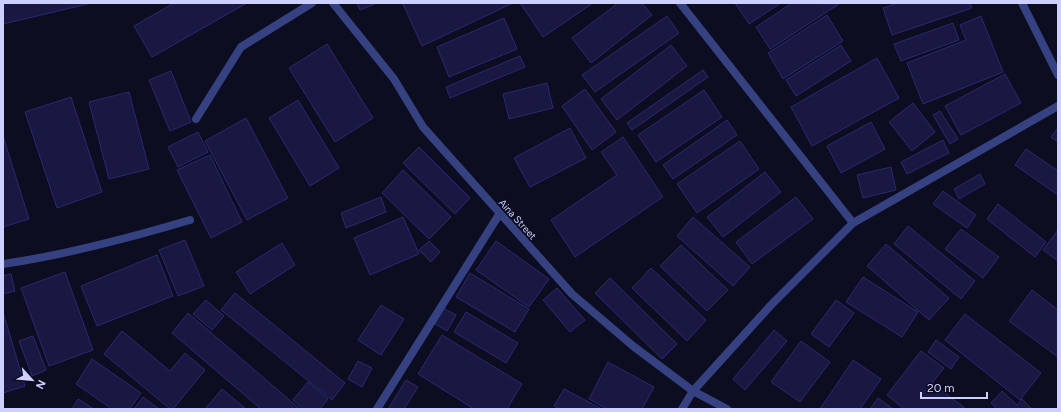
<svg xmlns="http://www.w3.org/2000/svg" width="1061" height="412" font-family="Figtree,sans-serif">
<style>
.building{fill:#191843;stroke:#2a2970}
.lines{fill:none;stroke-linecap:round;stroke-linejoin:round}
.minor{stroke:#364182;stroke-width:8}
.labels{text-anchor:middle;stroke-width:3.5;stroke-linejoin:round;paint-order:stroke}
.street-label{font-size:10px;fill:#cdd0ff;stroke:#0c0d21}
</style>
<rect width="100%" height="100%" fill="#0c0d21"/>
<path class="building" d="M3,3H92L3,24Z
M174,3H247L152,57L134,26Z
M357,3H377L360,10Z
M404,3H513L422,46L403,4Z
M520,3H593L543,37Z
M618,3H642L652,15L591,63L572,38Z
M735,3H781L749,24Z
M792,3L839,4L770,49L756,27Z
M898,3H970L972,8L892,35L883,8Z
M827,15L843,41L783,79L768,53Z
M667,16L679,33L595,92L582,75Z
M981,16L1003,72L923,104L907,63L966,40L960,25Z
M504,18L517,49L449,77L437,47Z
M953,23L959,40L901,61L894,44Z
M327,44L373,118L335,142L289,68Z
M671,45L687,66L617,120L601,99Z
M841,45L851,61L796,96L786,80Z
M520,56L525,67L450,98L446,87Z
M877,58L899,98L812,146L791,107Z
M703,70L708,77L632,130L627,123Z
M171,71L191,122L170,131L149,80Z
M1005,74L1021,103L961,135L945,106Z
M547,83L553,108L509,119L503,94Z
M585,89L616,132L592,150L562,106Z
M704,90L722,117L656,162L638,135Z
M129,92L149,169L109,179L89,102Z
M71,97L102,192L57,208L25,112Z
M298,100L339,168L310,186L269,118Z
M913,103L935,132L912,151L889,122Z
M940,111L958,139L950,144L933,115Z
M246,118L288,198L247,220L205,141Z
M727,120L737,135L673,179L663,165Z
M871,122L885,149L841,173L827,146Z
M570,128L586,158L530,187L514,158Z
M1058,128V142L1051,137Z
M198,132L208,152L178,167L168,147Z
M3,136L29,219L3,227Z
M623,137L663,197L575,257L551,220L617,175L601,152Z
M943,140L949,153L907,174L901,162Z
M740,141L759,169L697,213L677,184Z
M419,147L470,198L455,214L403,163Z
M1026,149L1058,171V195L1015,165Z
M210,155L242,222L211,238L177,170Z
M891,167L896,190L863,198L857,175Z
M403,170L451,217L429,239L382,193Z
M765,172L781,192L723,237L707,217Z
M980,174L985,184L959,199L954,189Z
M943,191L976,215L967,228L933,204Z
M381,197L386,212L346,228L341,213Z
M796,197L813,219L752,264L736,242Z
M998,204L1046,242L1035,257L987,219Z
M403,217L419,254L370,275L354,238Z
M693,217L750,267L733,286L677,236Z
M908,226L975,281L961,299L894,244Z
M961,229L999,257L983,278L945,249Z
M1058,230V261L1043,250Z
M185,240L204,286L178,296L159,250Z
M429,241L440,252L431,262L419,250Z
M496,241L549,279L529,307L476,270Z
M282,243L295,265L250,294L236,272Z
M886,244L949,298L929,320L867,266Z
M681,245L728,290L707,311L660,266Z
M157,255L173,296L97,326L81,286Z
M651,268L706,320L687,341L632,288Z
M65,272L93,350L49,366L21,288Z
M470,273L529,309L515,332L456,297Z
M11,274L15,291L3,294V276Z
M863,277L918,312L902,337L846,302Z
M610,278L677,344L662,359L595,293Z
M557,288L585,320L570,332L543,300Z
M1032,290L1058,310V357L1009,321Z
M235,293L345,383L332,400L221,310Z
M206,300L224,316L212,330L193,314Z
M836,300L854,313L829,347L811,334Z
M381,305L404,319L381,355L358,340Z
M443,308L456,315L447,331L435,324Z
M3,312L25,386L3,393Z
M466,312L518,343L506,363L454,332Z
M188,313L300,409H261L172,333Z
M965,314L1041,373L1020,400L945,340Z
M774,330L787,341L745,390L733,379Z
M122,331L170,371L185,353L205,370L173,409H170L104,354Z
M442,335L522,384L507,409H474L418,374Z
M33,336L46,370L32,376L19,341Z
M936,340L959,357L951,369L928,352Z
M801,341L830,362L800,402L771,382Z
M921,351L944,368L932,383L966,409H904L887,395Z
M92,359L141,393L130,409H112L76,384Z
M853,360L881,379L860,409H820Z
M358,361L372,368L362,387L348,379Z
M608,362L654,387L642,409H607L589,399Z
M406,380L418,387L404,409H388Z
M308,382L328,399L320,409H303L293,400Z
M222,389L246,409H205Z
M564,389L602,409H560L554,406Z
M1002,391L1017,405L1022,399L1032,409H997L991,403Z
M143,397L159,409H134Z
M878,398L893,409H870Z
M78,399L94,409H72Z"/>
<g class="lines">
<path class="minor" d="M333,3L394,79L423,127L572,294L633,346L693,391L727,409
M680,3L853,223
M1022,3L1058,75
M196,119L241,47L312,3
M3,264C66,255 129,238 190,220
M377,409L500,213
M682,409L693,391L771,305L853,223L1058,106"/>
</g>
<g class="labels">
<g class="street-label">
<text transform="translate(518 219) rotate(48)" y="4">Aina Street</text>
</g>
</g>
<rect width="1061" height="412" fill="none" stroke="#cdd0ff" stroke-width="8"/>
<g transform="translate(32 380) rotate(117)" stroke="#0c0d21" stroke-width="3" paint-order="stroke">
<path d="M0-3L7 15L0 10L-7 15Z" fill="#cdd0ff"/>
<text y="-6" font-size="11" font-weight="bold" text-anchor="middle" fill="#cdd0ff">N</text>
</g>
<path d="M921 392v6h66v-6" fill="none" stroke="#cdd0ff" stroke-width="2"/>
<text x="927" y="392" font-size="12" fill="#cdd0ff" stroke="#0c0d21" stroke-width="3" paint-order="stroke">20 m</text>
</svg>
